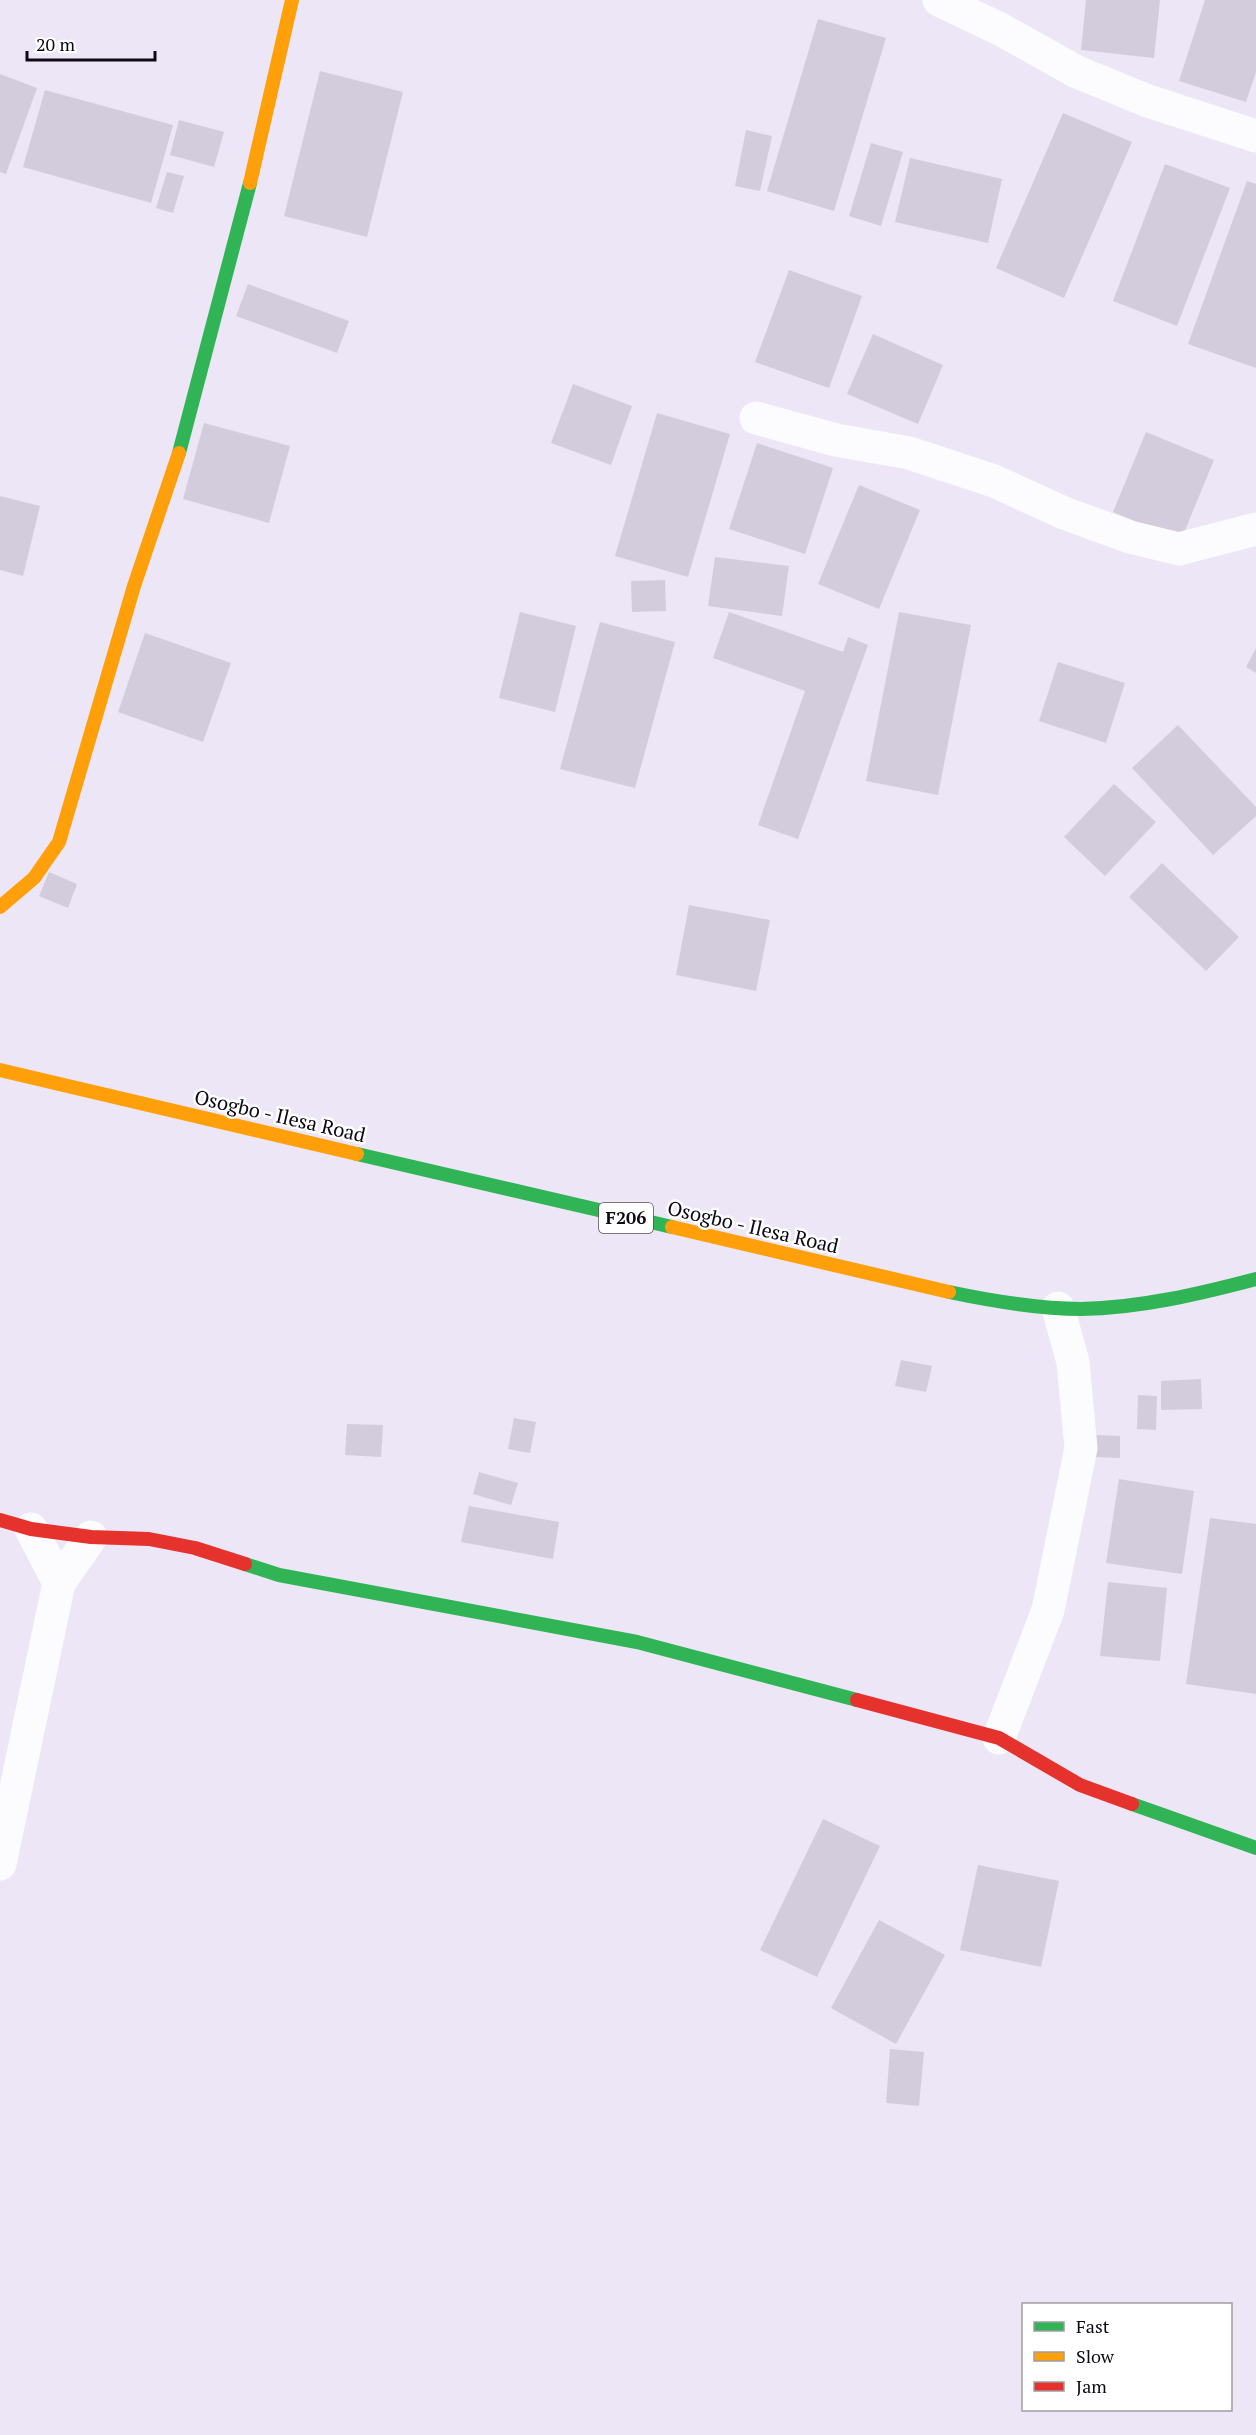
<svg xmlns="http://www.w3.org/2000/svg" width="1256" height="2435" font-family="'PT Serif',serif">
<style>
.building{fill:#d3ccdd}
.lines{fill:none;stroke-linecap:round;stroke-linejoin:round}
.street{stroke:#fcfbfe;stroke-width:33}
.fast{stroke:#30b455;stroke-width:14}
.slow{stroke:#ff9f0a;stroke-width:14}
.jam{stroke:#e5322d;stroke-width:14}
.labels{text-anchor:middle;stroke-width:5;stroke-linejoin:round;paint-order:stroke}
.shield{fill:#fff;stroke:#56545a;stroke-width:1.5}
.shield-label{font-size:18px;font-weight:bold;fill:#0e0a14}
.street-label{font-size:20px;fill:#0e0a14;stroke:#fff}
</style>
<rect width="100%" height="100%" fill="#ece6f6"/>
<path class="building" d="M1086,0H1160L1154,58L1081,50Z
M1205,0H1256V72L1246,102L1179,81Z
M818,19L886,38L834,211L767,191Z
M320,71L403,92L367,237L284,216Z
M0,74L37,88L6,174L0,172Z
M45,90L173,125L151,203L23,167Z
M1063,113L1132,142L1064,298L996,268Z
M179,120L224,132L214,167L170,155Z
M746,130L772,136L760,191L735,186Z
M871,143L903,152L881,226L849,216Z
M910,158L1002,179L988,243L895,222Z
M1165,164L1230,188L1177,326L1113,301Z
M167,172L184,176L173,213L156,208Z
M1247,181L1256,184V368L1188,344Z
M789,270L862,296L829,388L755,362Z
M248,284L349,321L337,353L236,316Z
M873,334L943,365L918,424L847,394Z
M573,384L632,406L611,465L551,443Z
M657,413L730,434L688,577L615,556Z
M204,423L290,446L269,523L183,499Z
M1146,432L1214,460L1181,540L1113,512Z
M757,443L833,468L805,554L729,529Z
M859,485L920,510L879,609L818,584Z
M0,496L40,506L23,576L0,570Z
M715,557L789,566L782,616L708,606Z
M665,580L666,611L632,612L631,581Z
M520,612L576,626L555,712L499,698Z
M729,612L843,652L848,637L868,645L798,839L758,825L805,691L713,658Z
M899,612L971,625L938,795L866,781Z
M600,622L675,642L635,788L560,769Z
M145,633L231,663L203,742L118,712Z
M1256,648V673L1246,667Z
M1058,662L1125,683L1106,743L1039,721Z
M1178,725L1256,807V816L1213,855L1132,768Z
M1114,784L1156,822L1105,876L1064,837Z
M1162,863L1239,937L1206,971L1129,897Z
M49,872L77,884L68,908L39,896Z
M689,905L770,920L756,991L676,975Z
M901,1360L932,1366L926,1392L895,1386Z
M1201,1379L1202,1409L1161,1410V1381Z
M1138,1395L1157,1396L1156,1430L1137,1429Z
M514,1418L536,1422L530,1453L508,1449Z
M347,1424L383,1425L381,1457L345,1455Z
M1094,1435L1120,1436V1458L1094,1457Z
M479,1472L518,1483L511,1505L473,1494Z
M1119,1479L1194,1491L1182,1574L1106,1563Z
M469,1506L559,1522L553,1559L461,1542Z
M1210,1518L1256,1524V1694L1186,1684Z
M1108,1582L1167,1588L1160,1661L1100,1656Z
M823,1819L880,1846L817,1977L760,1950Z
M978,1865L1059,1881L1041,1967L960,1950Z
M879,1920L945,1955L896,2044L831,2008Z
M890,2049L924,2052L919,2106L886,2103Z"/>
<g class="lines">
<path class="street" d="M939,0L1000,29L1077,72L1148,101L1256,136
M756,418L836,440L909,453L994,481L1064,513L1130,537L1179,549L1256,529
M31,1529L59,1583
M999,1738L1048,1610L1081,1448L1073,1362L1058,1308
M0,1864L59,1583L91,1537"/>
<path class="fast" d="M179,453L250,183
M357,1154L672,1227
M949,1292C992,1301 1037,1309 1081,1309C1140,1308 1199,1294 1256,1279
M245,1564L279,1575L637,1642L857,1700
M1132,1804L1256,1848"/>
<path class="slow" d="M250,183L292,0
M0,907L34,878L59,842L134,586L179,453
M0,1070L357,1154
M672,1227L949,1292"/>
<path class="jam" d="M0,1520L31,1529L91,1537L149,1539L195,1548L245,1564
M857,1700L999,1738L1080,1785L1132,1804"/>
</g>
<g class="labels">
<rect class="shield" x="599" y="1203" width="54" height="30" rx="4.5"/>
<g class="shield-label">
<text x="626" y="1224">F206</text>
</g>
<g class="street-label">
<text transform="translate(280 1116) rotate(13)" y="7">Osogbo - Ilesa Road</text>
<text transform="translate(753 1227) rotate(13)" y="7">Osogbo - Ilesa Road</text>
</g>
</g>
<rect x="1022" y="2303" width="210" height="108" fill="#ffffff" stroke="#9f9da1" stroke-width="1.5"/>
<rect x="1034" y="2322" width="30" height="9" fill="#30b455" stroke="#9f9da1" stroke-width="1.5"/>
<text x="1076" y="2333" font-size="18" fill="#0e0a14">Fast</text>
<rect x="1034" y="2352" width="30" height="9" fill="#ff9f0a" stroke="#9f9da1" stroke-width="1.5"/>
<text x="1076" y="2363" font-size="18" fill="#0e0a14">Slow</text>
<rect x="1034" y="2382" width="30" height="9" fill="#e5322d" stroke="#9f9da1" stroke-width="1.5"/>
<text x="1076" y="2393" font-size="18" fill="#0e0a14">Jam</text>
<path d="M27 51v9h128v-9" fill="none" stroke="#0e0a14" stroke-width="3"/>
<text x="36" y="51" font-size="18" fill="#0e0a14" stroke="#ffffff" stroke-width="4.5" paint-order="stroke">20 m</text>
</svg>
